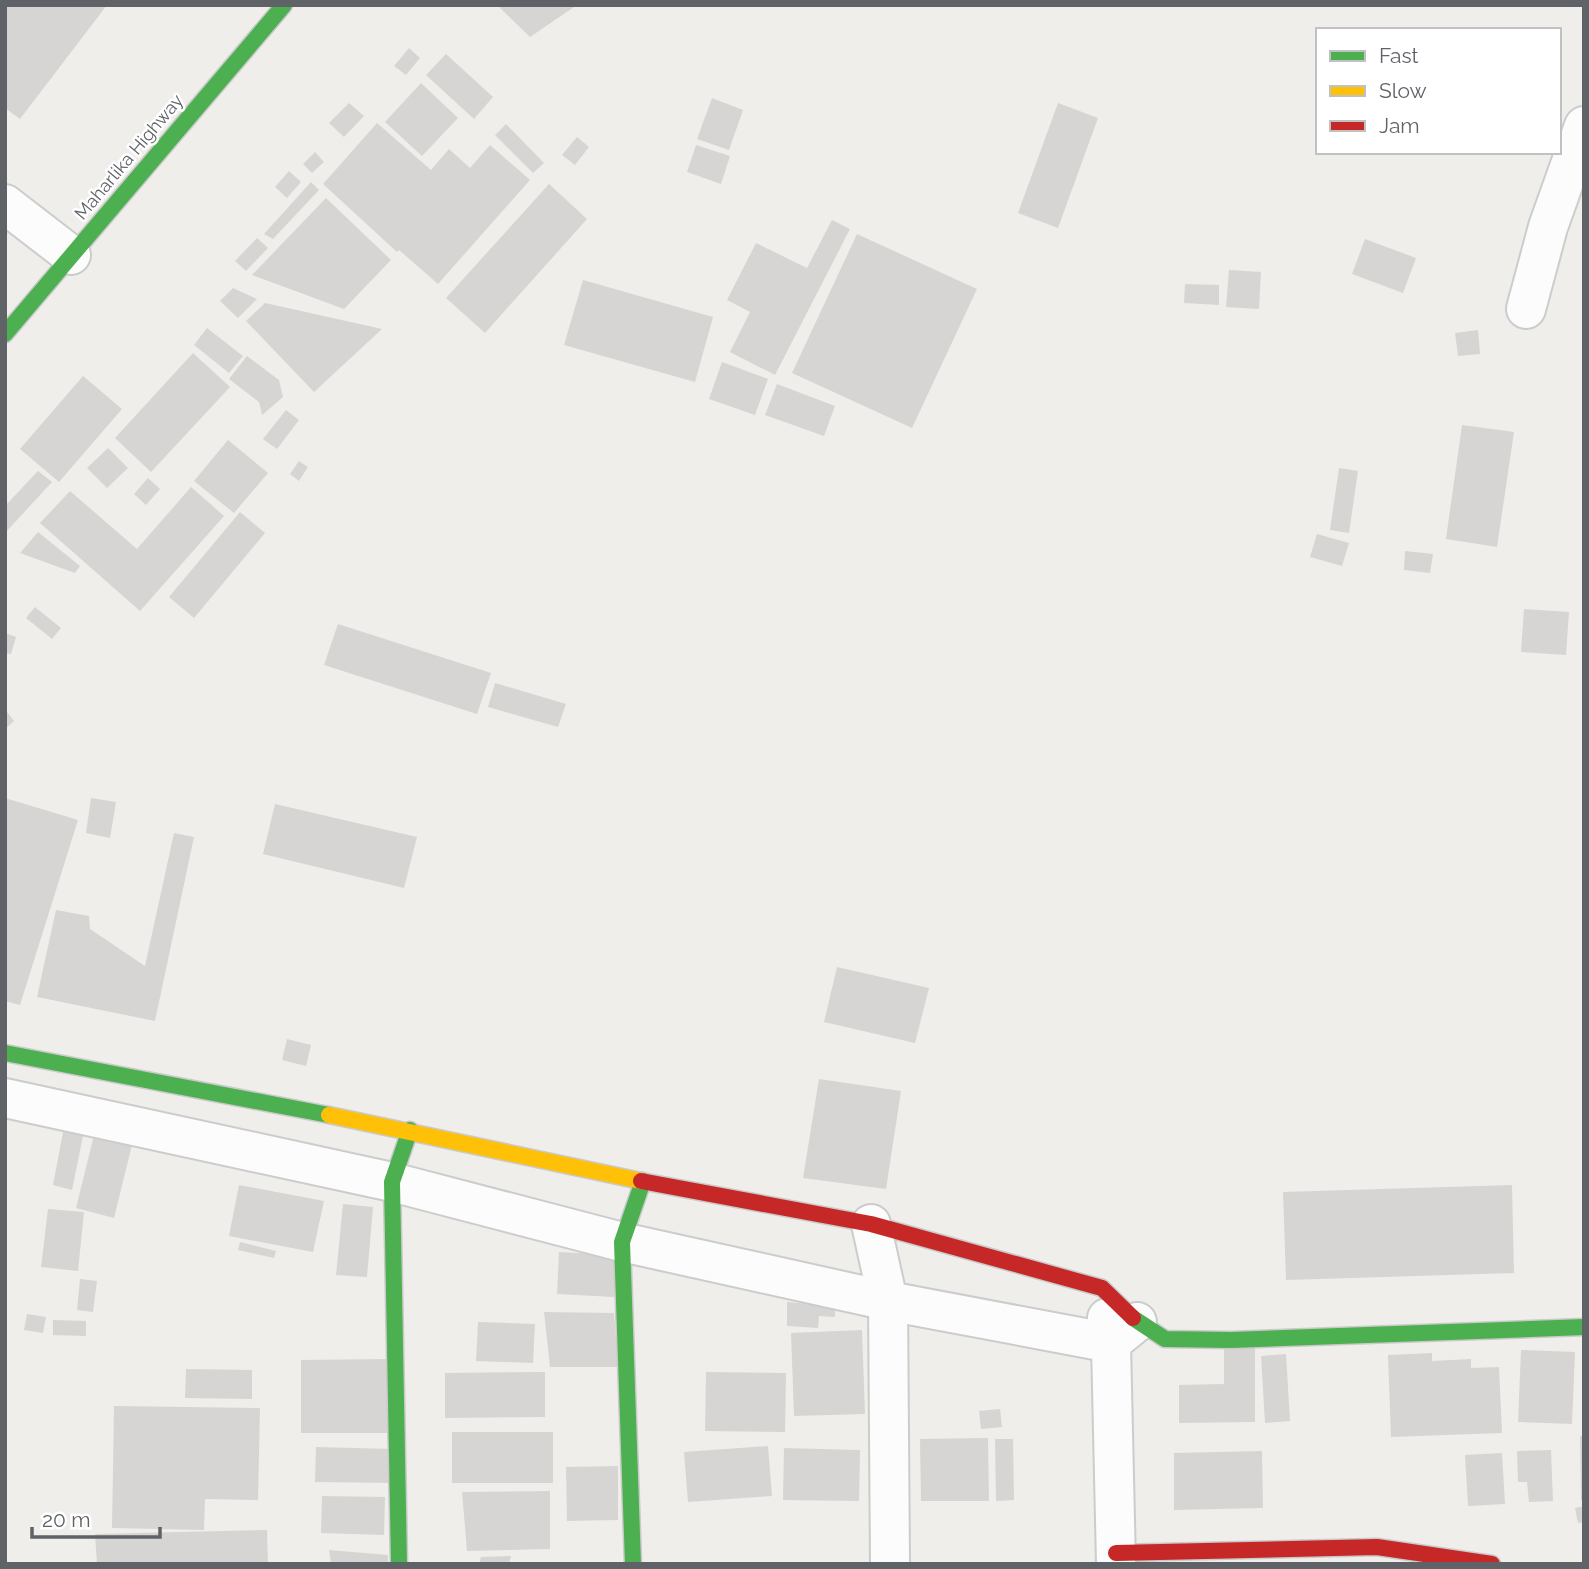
<svg xmlns="http://www.w3.org/2000/svg" width="1589" height="1569" font-family="Raleway,sans-serif">
<style>
.building{fill:#d6d5d3}
.lines{fill:none;stroke-linecap:round;stroke-linejoin:round}
.street-casing{stroke:#cbcccc;stroke-width:42}
.fast-casing{stroke:#cacacb;stroke-width:19}
.slow-casing{stroke:#cacacb;stroke-width:19}
.jam-casing{stroke:#cacacb;stroke-width:19}
.street{stroke:#fdfcfc;stroke-width:38}
.fast{stroke:#4caf50;stroke-width:16}
.slow{stroke:#ffc107;stroke-width:16}
.jam{stroke:#c62828;stroke-width:16}
.labels{text-anchor:middle;stroke-width:5;stroke-linejoin:round;paint-order:stroke}
.street-label{font-size:18px;fill:#5f6368;stroke:#fff}
</style>
<rect width="100%" height="100%" fill="#efeeea"/>
<path class="building" d="M5,5H107L20,119L5,108Z
M497,5H577L530,37Z
M409,48L420,58L406,75L394,66Z
M446,54L493,97L474,119L426,75Z
M421,83L458,118L422,156L385,122Z
M712,98L743,110L729,150L697,139Z
M349,103L364,116L344,137L329,123Z
M1058,103L1098,118L1058,228L1018,213Z
M377,123L431,170L449,149L470,168L490,145L530,180L438,284L399,250L397,252L323,184Z
M506,124L544,163L533,173L495,135Z
M577,137L589,147L575,165L562,155Z
M696,145L730,156L721,184L687,172Z
M315,152L324,162L312,173L303,164Z
M289,171L301,182L287,198L275,187Z
M311,182L319,190L273,239L264,234Z
M549,184L587,219L485,333L446,298Z
M326,198L391,260L344,309L252,275Z
M832,220L850,229L775,375L730,352L750,312L727,300L756,243L807,268Z
M857,234L977,289L912,428L792,373Z
M257,238L268,248L246,271L235,261Z
M1365,239L1416,258L1403,293L1352,274Z
M1229,270L1261,272L1259,309L1226,307Z
M583,280L713,317L695,382L564,345Z
M1185,284L1219,285V305L1184,303Z
M233,288L257,299L238,318L220,301Z
M265,303L382,329L314,392L246,321Z
M207,328L243,356L229,373L194,345Z
M1478,330L1480,354L1458,356L1455,333Z
M193,353L230,387L151,472L115,438Z
M247,356L279,380L283,397L262,415L259,402L229,379Z
M722,362L768,379L755,415L709,399Z
M83,376L122,409L59,482L20,449Z
M777,384L835,406L824,436L765,415Z
M286,410L299,420L277,449L263,439Z
M1462,425L1514,432L1497,547L1446,539Z
M228,440L268,473L234,513L194,481Z
M108,448L128,468L107,488L87,468Z
M299,461L308,467L299,481L290,474Z
M1339,468L1358,471L1349,533L1330,530Z
M38,471L52,482L5,533V506Z
M148,478L160,489L146,505L134,494Z
M191,487L224,516L140,611L40,523L70,491L137,549Z
M240,512L265,533L194,618L169,597Z
M38,532L80,566L75,573L20,553Z
M1317,534L1349,543L1342,566L1310,557Z
M1405,551L1433,554L1430,573L1404,570Z
M35,607L61,628L52,639L26,618Z
M1524,609L1569,612L1566,655L1521,652Z
M338,624L491,673L477,714L324,665Z
M5,633L16,637L11,654L5,653Z
M495,683L566,704L558,727L488,707Z
M7,712L14,721L5,729V714Z
M5,798L78,820L20,1005L5,1001Z
M91,798L116,802L110,838L86,833Z
M275,804L417,837L404,888L263,854Z
M174,833L194,837L155,1021L37,997L56,910L89,916L90,929L145,966Z
M837,967L929,988L915,1043L824,1022Z
M287,1039L311,1045L306,1066L282,1060Z
M819,1079L901,1091L886,1189L803,1178Z
M64,1127L84,1131L72,1190L53,1185Z
M94,1135L132,1145L114,1218L76,1208Z
M239,1185L324,1201L313,1252L229,1236Z
M1512,1185L1514,1273L1286,1280L1283,1192Z
M343,1204L373,1207L367,1277L336,1275Z
M48,1209L84,1212L78,1271L41,1267Z
M240,1242L276,1251L274,1258L238,1250Z
M559,1252L617,1255L614,1297L557,1294Z
M80,1279L97,1281L93,1312L77,1310Z
M787,1302L835,1306V1317L819,1316L818,1328L787,1326Z
M544,1312L614,1313L618,1367H550Z
M27,1314L46,1317L43,1333L24,1330Z
M53,1320L86,1321V1336L53,1335Z
M478,1322L535,1324L533,1363L476,1361Z
M862,1330L865,1414L794,1416L791,1333Z
M1224,1347H1255V1422L1179,1423V1385L1224,1384Z
M1521,1350L1575,1352L1572,1424L1518,1422Z
M1432,1353V1361L1471,1359V1368L1499,1367L1502,1433L1391,1437L1388,1355Z
M1286,1354L1290,1421L1265,1423L1261,1356Z
M390,1359V1433H301V1360Z
M186,1369L252,1370V1399L185,1398Z
M545,1372V1417L445,1418V1373Z
M706,1372L786,1373L785,1432L705,1431Z
M114,1406L260,1408L258,1500L205,1499L204,1530L112,1528Z
M1000,1409L1002,1427L981,1429L979,1411Z
M452,1432H553V1483H452Z
M1580,1436H1584V1500H1581Z
M988,1438L989,1501H921L920,1439Z
M995,1439H1013L1014,1500L996,1501Z
M768,1446L772,1496L688,1502L684,1452Z
M316,1447L392,1449V1483L315,1482Z
M784,1448L860,1450L859,1501L783,1500Z
M1551,1450L1553,1501L1529,1502L1527,1482H1518L1517,1451Z
M1262,1451L1263,1508L1174,1510V1453Z
M1502,1453L1505,1504L1468,1506L1465,1455Z
M618,1466V1520L567,1521L566,1467Z
M550,1491V1549L467,1551L462,1492Z
M322,1496L385,1497L384,1535L321,1533Z
M1584,1506V1522L1578,1523L1575,1508Z
M267,1530L268,1564H97L95,1534Z
M329,1550L388,1555V1564H331Z
M511,1556L509,1564H479L481,1557Z"/>
<g class="lines">
<defs>
<path id="street" d="M5,204L71,255
M1526,309L1548,227L1584,126
M5,1098L392,1182L622,1242L888,1301L1111,1343L1137,1322
M871,1224L888,1301L890,1564
M1107,1318L1111,1343L1116,1564"/>
<path id="fast" d="M5,334L284,5
M5,1053L329,1115
M1133,1318L1165,1339L1231,1340L1584,1327
M399,1564L392,1182L410,1130
M633,1564L622,1242L643,1181"/>
<path id="slow" d="M329,1115L641,1181"/>
<path id="jam" d="M641,1181L871,1224L1102,1288L1133,1318
M1116,1553L1377,1547L1492,1564"/>
</defs>
<use href="#street" class="street-casing"/>
<use href="#fast" class="fast-casing"/>
<use href="#slow" class="slow-casing"/>
<use href="#jam" class="jam-casing"/>
<use href="#street" class="street"/>
<use href="#fast" class="fast"/>
<use href="#slow" class="slow"/>
<use href="#jam" class="jam"/>
</g>
<g class="labels">
<g class="street-label">
<text transform="translate(129 157) rotate(-50)" y="6">Maharlika Highway</text>
</g>
</g>
<rect width="1589" height="1569" fill="none" stroke="#5f6368" stroke-width="14"/>
<rect x="1316" y="28" width="245" height="126" fill="#ffffff" stroke="#bfc1c3" stroke-width="2"/>
<rect x="1330" y="51" width="35" height="10" fill="#4caf50" stroke="#bfc1c3" stroke-width="2"/>
<text x="1379" y="63" font-size="21" fill="#5f6368">Fast</text>
<rect x="1330" y="86" width="35" height="10" fill="#ffc107" stroke="#bfc1c3" stroke-width="2"/>
<text x="1379" y="98" font-size="21" fill="#5f6368">Slow</text>
<rect x="1330" y="121" width="35" height="10" fill="#c62828" stroke="#bfc1c3" stroke-width="2"/>
<text x="1379" y="133" font-size="21" fill="#5f6368">Jam</text>
<path d="M32 1527v10h128v-10" fill="none" stroke="#5f6368" stroke-width="3.5"/>
<text x="42" y="1527" font-size="21" fill="#5f6368" stroke="#ffffff" stroke-width="5" paint-order="stroke">20 m</text>
</svg>
